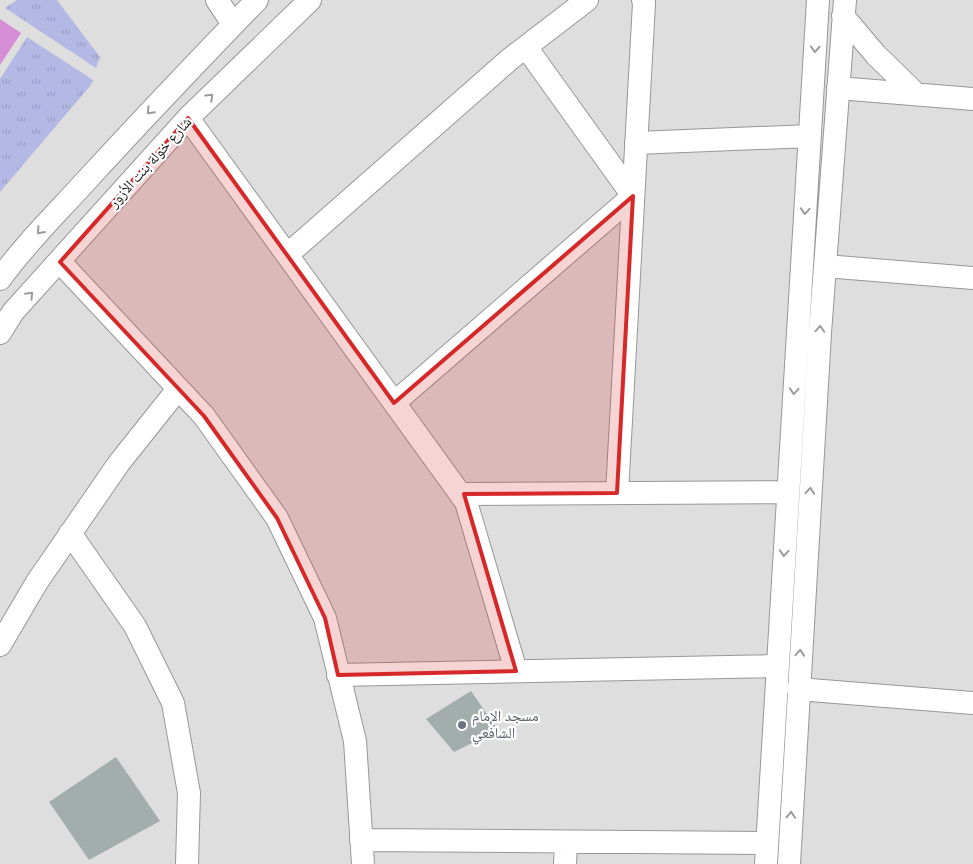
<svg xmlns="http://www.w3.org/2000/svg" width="973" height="864" font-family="Cabin,'Noto Naskh Arabic',sans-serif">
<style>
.residential{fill:#dddedd}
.grass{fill:url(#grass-tufts)}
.pitch{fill:#d58ed6}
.building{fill:#a3aeac}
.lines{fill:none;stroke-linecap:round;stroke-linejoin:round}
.minor-casing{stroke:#979797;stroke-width:24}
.minor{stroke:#fff;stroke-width:22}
.oneway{stroke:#9b9b9b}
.marked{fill:#d62828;fill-opacity:0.2;stroke:#d62828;stroke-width:4;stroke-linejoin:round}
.worship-dot{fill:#6b7280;stroke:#fff;stroke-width:2}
.labels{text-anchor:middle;stroke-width:4.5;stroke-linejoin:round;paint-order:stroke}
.street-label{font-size:15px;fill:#202020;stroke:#fff}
.worship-label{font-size:15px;fill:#5b616d;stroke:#fff;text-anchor:start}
</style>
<defs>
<pattern id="grass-tufts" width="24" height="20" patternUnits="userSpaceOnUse" patternTransform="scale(1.25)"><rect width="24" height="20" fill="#b3b9e4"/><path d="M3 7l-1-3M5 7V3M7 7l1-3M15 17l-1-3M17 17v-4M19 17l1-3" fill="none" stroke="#9a9fc3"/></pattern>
</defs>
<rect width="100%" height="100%" fill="#e7efef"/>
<path class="residential" d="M0,0H973V864H0Z"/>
<path class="grass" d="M17,0H57L100,57L96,68L5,8Z
M27,37L93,80L90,86L0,192V79Z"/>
<path class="pitch" d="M0,19L21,33L0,65Z"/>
<path class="building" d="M471,691L498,730L454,752L426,719Z
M116,757L160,821L89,860L49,802Z"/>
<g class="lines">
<defs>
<path id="minor" d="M217,0L233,24
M843,16L876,55L916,94
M838,88L973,99
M188,118L466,502L516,671
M636,143L810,136
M287,255L510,59L587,0
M60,262L204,416L277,518L325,618L355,741L363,864
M825,266L973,278
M0,279C25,244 56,214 85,182C141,121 199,60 257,0
M0,333L13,312L188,118L310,0
M394,403L633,196L526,47
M617,493L644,3L643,0
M460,494L787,492
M70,533L135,626L173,703L189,793L187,864
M0,645L37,582L119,463L178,389
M338,675L777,666
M798,689L973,703
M361,840L767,843
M565,864L566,842
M766,864L818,0
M789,864L820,333L845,0"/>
</defs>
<use href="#minor" class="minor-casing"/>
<use href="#minor" class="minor"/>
</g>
<defs><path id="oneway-chevron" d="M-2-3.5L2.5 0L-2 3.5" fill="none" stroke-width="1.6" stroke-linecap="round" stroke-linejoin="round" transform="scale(1.25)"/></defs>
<g class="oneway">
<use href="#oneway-chevron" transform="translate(815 49) rotate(93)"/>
<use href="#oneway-chevron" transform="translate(210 97) rotate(-44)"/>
<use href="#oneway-chevron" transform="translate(150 111) rotate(133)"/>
<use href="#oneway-chevron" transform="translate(805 211) rotate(94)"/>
<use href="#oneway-chevron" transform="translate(40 231) rotate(132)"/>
<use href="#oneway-chevron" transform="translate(30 295) rotate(-47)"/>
<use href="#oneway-chevron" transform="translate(820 329) rotate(-86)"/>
<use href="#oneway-chevron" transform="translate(794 391) rotate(94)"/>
<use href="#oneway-chevron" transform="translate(810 491) rotate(-86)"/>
<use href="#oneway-chevron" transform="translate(784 553) rotate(94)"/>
<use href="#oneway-chevron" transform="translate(800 653) rotate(-86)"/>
<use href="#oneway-chevron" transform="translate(791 815) rotate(-87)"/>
</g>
<path class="marked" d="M188,118L394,403L633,196L617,493L464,494L516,671L338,675L325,618L277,518L204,416L60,262Z"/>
<circle class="worship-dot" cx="462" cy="725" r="5"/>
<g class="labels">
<g class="street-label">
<text transform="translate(150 162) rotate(-48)" y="5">شارع خولة بنت الأزور</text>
</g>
<g class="worship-label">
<text x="472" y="721">مسجد الإمام<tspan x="472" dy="17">الشافعي</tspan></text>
</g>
</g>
</svg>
